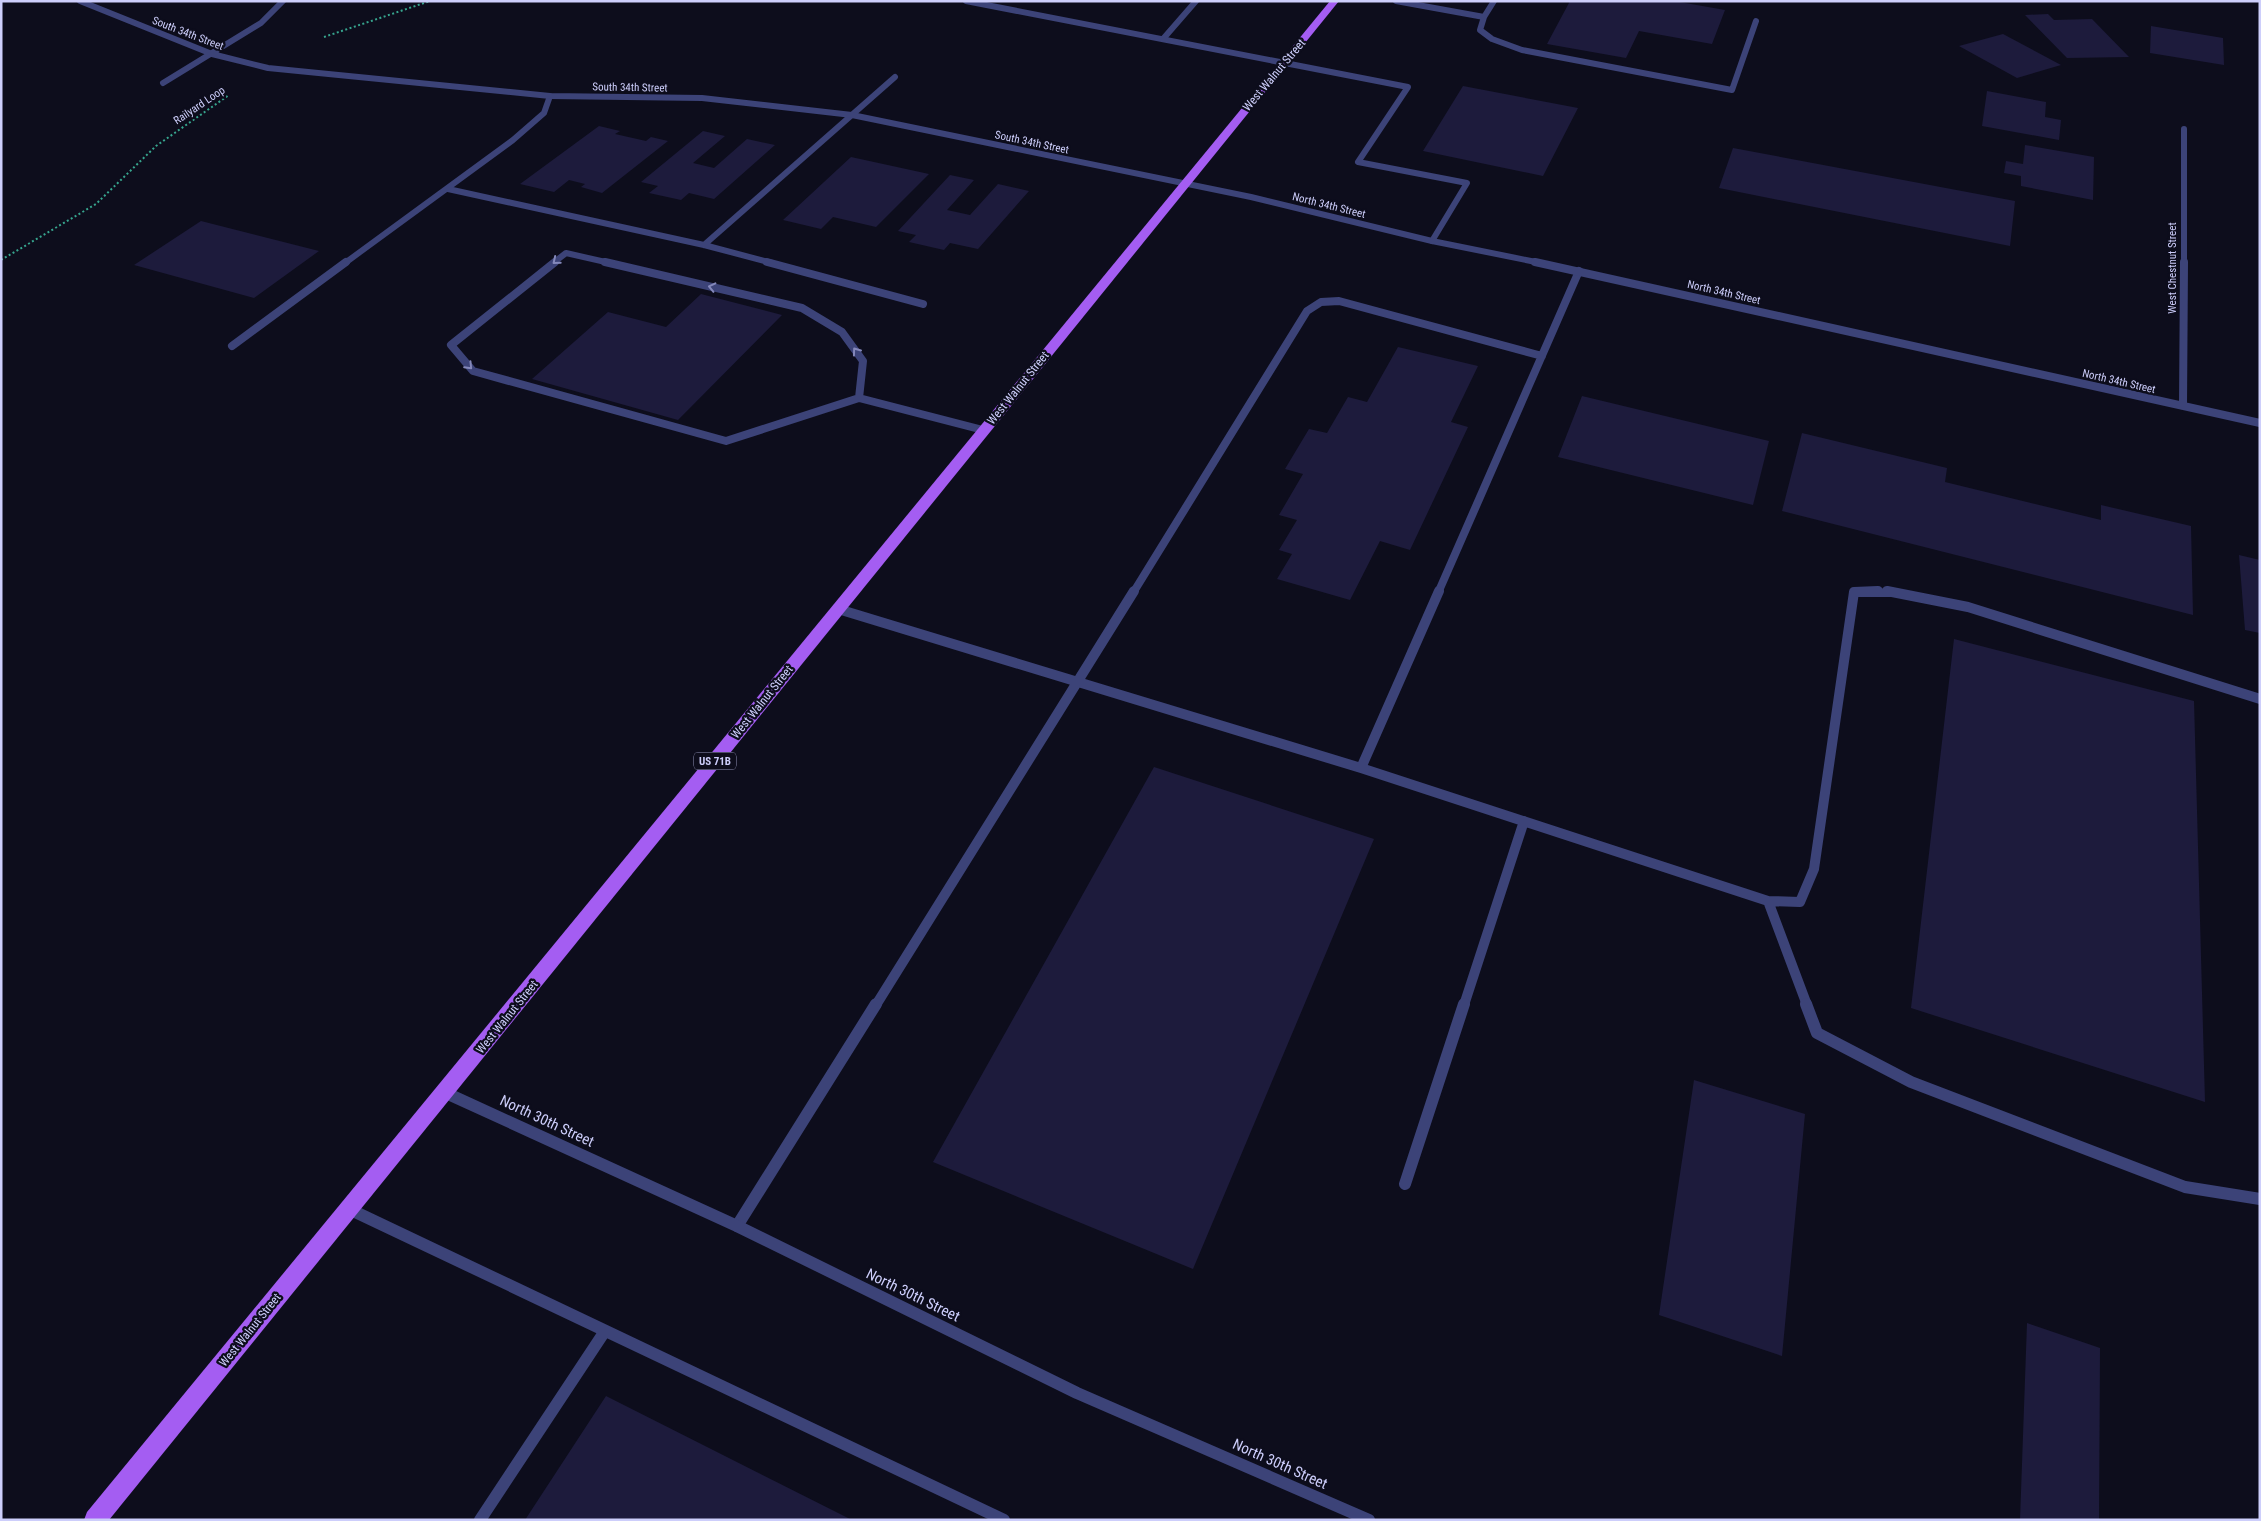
<svg xmlns="http://www.w3.org/2000/svg" width="2261" height="1521" font-family="'Roboto Condensed',sans-serif">
<style>
.building{fill:#1d1b3c}
.lines{fill:none;stroke-linecap:round;stroke-linejoin:round}
.path{stroke:#37a58e;stroke-width:2;stroke-dasharray:2 2.5;stroke-linecap:butt}
.lane-far3{stroke:#3c4378;stroke-width:6}
.lane-far2{stroke:#3c4378;stroke-width:8}
.lane-far1{stroke:#3c4378;stroke-width:10}
.lane{stroke:#3c4378;stroke-width:12}
.street-far2{stroke:#3c4378;stroke-width:6}
.street-far1{stroke:#3c4378;stroke-width:8}
.street{stroke:#3c4378;stroke-width:12}
.primary{fill:#a45df2;fill-rule:evenodd}
.oneway{stroke:#8488ba}
.labels{text-anchor:middle;stroke-width:4.5;stroke-linejoin:round;paint-order:stroke}
.far-street-label{font-size:11px;fill:#cdcefb;stroke:#0d0d1c}
.shield{fill:#0d0d1c;stroke:#9394b8;stroke-width:1}
.shield-label{font-size:11px;font-weight:bold;fill:#cdcefb}
.street-label{font-size:12px;fill:#cdcefb;stroke:#0d0d1c}
.near-street-label{font-size:15px;fill:#cdcefb;stroke:#0d0d1c}
</style>
<rect width="100%" height="100%" fill="#0d0d1c"/>
<path class="building" d="M1570,1H1674L1725,10L1712,44L1639,31L1626,58L1547,44Z
M2048,14L2054,20L2092,19L2129,57L2067,58L2025,15Z
M2151,26L2223,38L2224,65L2150,53Z
M2003,34L2061,65L2017,78L1959,46Z
M1463,86L1578,108L1543,176L1423,151Z
M1987,91L2046,102L2045,117L2061,120L2059,140L1982,126Z
M599,126L620,131L615,134L646,141L651,137L668,141L602,193L581,187L585,184L569,180L554,192L520,184Z
M703,131L725,136L693,163L714,168L747,139L775,145L714,199L689,193L681,200L649,193L658,186L641,182Z
M2025,145L2094,157L2093,200L2021,186V176L2004,173L2006,161L2023,164Z
M1733,148L2015,201L2010,246L1719,188Z
M851,157L929,174L876,227L833,217L821,229L783,220Z
M950,175L974,180L947,210L970,215L998,184L1029,191L978,249L950,243L944,250L909,242L916,235L898,231Z
M201,221L319,251L254,298L134,265Z
M701,294L782,315L678,420L532,379L608,312L666,327Z
M1398,347L1478,366L1451,422L1468,427L1410,550L1380,541L1350,600L1277,579L1292,554L1279,550L1297,520L1279,515L1303,474L1285,469L1309,429L1327,433L1348,397L1367,402Z
M1582,396L1769,441L1753,505L1558,457Z
M1802,433L1947,468L1945,482L2101,520V505L2191,526L2193,615L1782,511Z
M2239,555L2260,560V633L2245,630Z
M1954,639L2194,701L2205,1102L1911,1008Z
M1154,767L1374,839L1193,1269L933,1162Z
M1694,1080L1805,1114L1782,1356L1659,1315Z
M2027,1323L2100,1348L2099,1520H2020Z
M606,1396L852,1520H525Z"/>
<g class="lines">
<path class="path" d="M324,37L430,1
M1,260L96,204L156,146L229,95"/>
<path class="lane-far3" d="M966,1L1408,87L1358,162L1467,183L1432,241
M1396,1L1484,17
M1494,1L1484,17L1480,30L1492,39L1522,50L1732,90L1756,21
M1163,39L1196,1
M448,189L704,245L772,263
M704,245L895,77
M345,263L513,140L544,113L550,96
M553,263L566,253L610,263"/>
<path class="lane-far2" d="M555,262L451,345L473,371L726,441L859,398
M605,262L802,308L842,332L863,361L859,398
M767,262L923,304
M232,346L346,262
M859,398L983,430
M1133,593L1307,311L1321,302L1339,301L1542,356
M1438,593L1579,271
M1854,593H1894"/>
<path class="lane-far1" d="M1887,591L1968,607L2260,699
M838,609L1361,768L1768,901L1800,902L1814,869L1854,592L1878,591
M1361,768L1439,591
M1768,901L1807,1005
M876,1005L1134,591
M1464,1005L1524,821"/>
<path class="lane" d="M1806,1004L1817,1033L1911,1082L2185,1187L2260,1199
M1405,1184L1464,1004
M349,1209L1004,1520
M737,1226L876,1004
M480,1520L605,1331"/>
<path class="street-far2" d="M80,1L212,54L268,68L550,96L702,98L852,115L1251,197L1432,241L1541,263
M163,83L261,23L283,1
M2184,263V129"/>
<path class="street-far1" d="M1535,262L2260,423
M2183,406L2184,262"/>
<path class="street" d="M446,1093L737,1226L1077,1393L1369,1520"/>
<path class="primary" d="M1330,1H1339L109,1520H84L87,1512Z"/>
</g>
<defs><path id="oneway-chevron" d="M-2-3.5L2.5 0L-2 3.5" fill="none" stroke-width="1.6" stroke-linecap="round" stroke-linejoin="round" transform="scale(1.25)"/></defs>
<g class="oneway">
<use href="#oneway-chevron" transform="translate(556 261) rotate(141)"/>
<use href="#oneway-chevron" transform="translate(712 287) rotate(-167)"/>
<use href="#oneway-chevron" transform="translate(856 351) rotate(-126)"/>
<use href="#oneway-chevron" transform="translate(469 366) rotate(46)"/>
</g>
<g class="labels">
<g class="far-street-label">
<text transform="translate(188 33) rotate(21)" y="4">South 34th Street</text>
<text transform="translate(630 87) rotate(1)" y="4">South 34th Street</text>
<text transform="translate(199 105) rotate(-34)" y="4">Railyard Loop</text>
<text transform="translate(1032 142) rotate(12)" y="4">South 34th Street</text>
<text transform="translate(1329 205) rotate(14)" y="4">North 34th Street</text>
<text transform="translate(2172 268) rotate(-90)" y="4">West Chestnut Street</text>
<text transform="translate(1724 292) rotate(13)" y="4">North 34th Street</text>
<text transform="translate(2119 381) rotate(13)" y="4">North 34th Street</text>
</g>
<rect class="shield" x="694" y="752.5" width="42" height="17" rx="4"/>
<g class="shield-label">
<text x="715" y="765">US 71B</text>
</g>
<g class="street-label">
<text transform="translate(1274 75) rotate(-50)" y="4">West Walnut Street</text>
<text transform="translate(1018 388) rotate(-51)" y="4">West Walnut Street</text>
<text transform="translate(762 702) rotate(-51)" y="4">West Walnut Street</text>
<text transform="translate(507 1017) rotate(-51)" y="4">West Walnut Street</text>
<text transform="translate(250 1330) rotate(-51)" y="4">West Walnut Street</text>
</g>
<g class="near-street-label">
<text transform="translate(547 1121) rotate(25)" y="5">North 30th Street</text>
<text transform="translate(913 1295) rotate(26)" y="5">North 30th Street</text>
<text transform="translate(1280 1464) rotate(24)" y="5">North 30th Street</text>
</g>
</g>
<rect width="2261" height="1521" fill="none" stroke="#cdcefb" stroke-width="5"/>
</svg>
